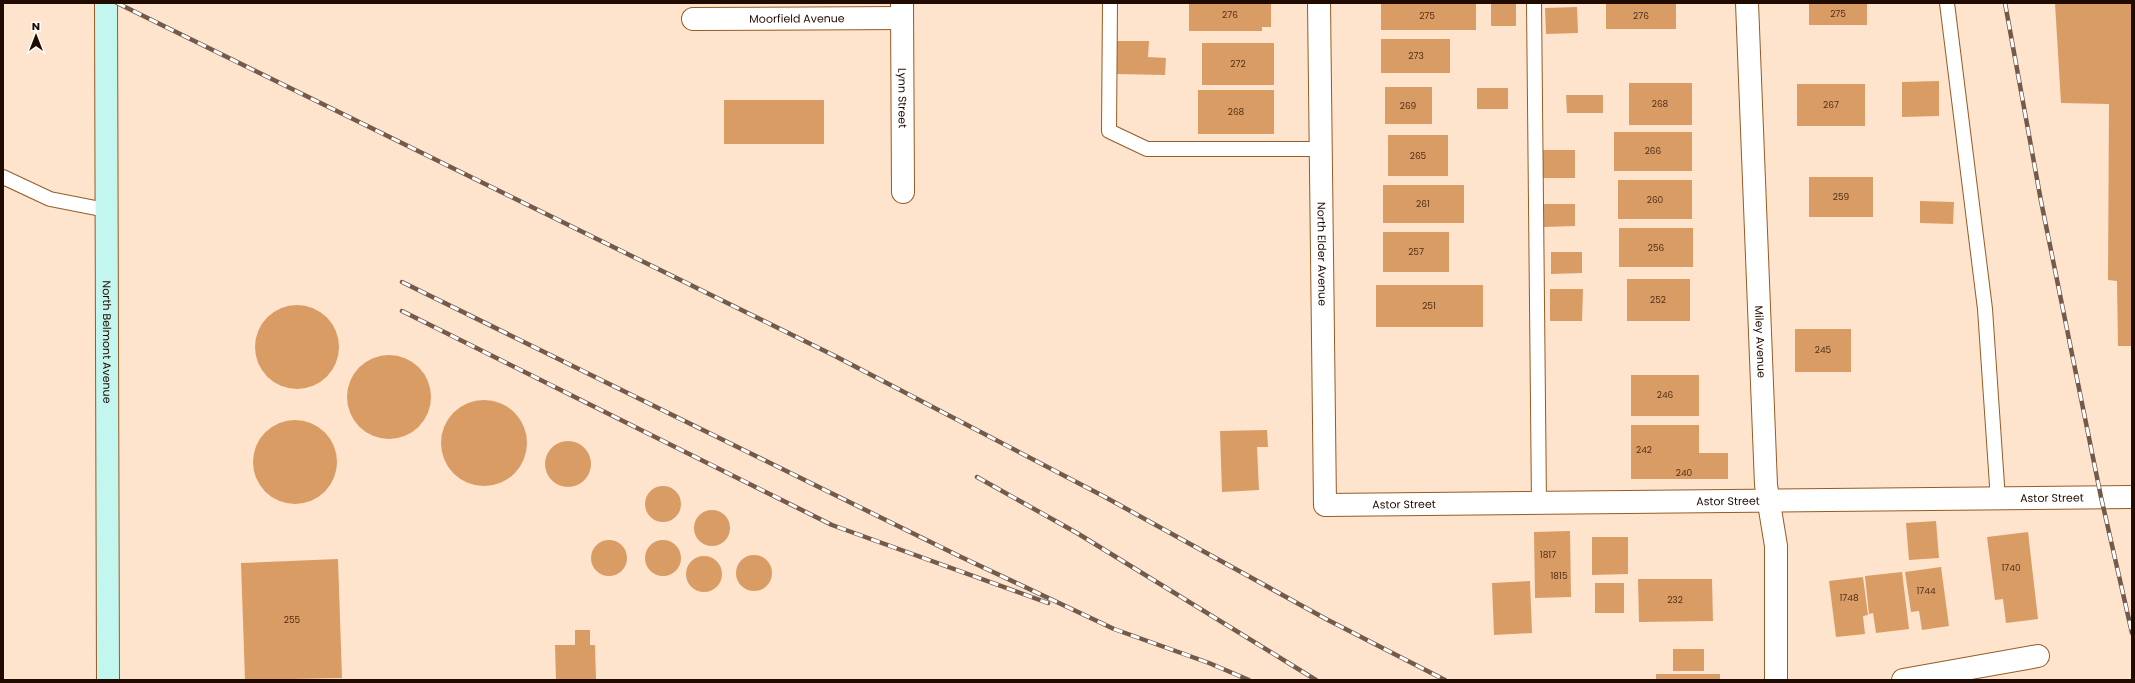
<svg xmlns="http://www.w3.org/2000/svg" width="2135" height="683" font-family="Poppins,sans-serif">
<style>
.building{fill:#da9c65}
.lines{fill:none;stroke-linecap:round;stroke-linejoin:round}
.lane-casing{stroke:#955c23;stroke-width:16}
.street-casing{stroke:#955c23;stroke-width:24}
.secondary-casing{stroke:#955c23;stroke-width:24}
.lane{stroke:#fff;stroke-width:14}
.street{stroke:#fff;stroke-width:22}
.secondary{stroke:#c3f6ef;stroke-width:22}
.rail-casing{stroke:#735b4c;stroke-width:4.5}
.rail{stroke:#fff;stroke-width:3;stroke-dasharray:9;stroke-linecap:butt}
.labels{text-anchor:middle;stroke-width:3.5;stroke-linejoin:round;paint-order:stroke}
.number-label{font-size:9px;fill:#4f2f19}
.street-label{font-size:11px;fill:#210b00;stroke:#fff}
</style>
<rect width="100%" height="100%" fill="#fee3cd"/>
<path class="building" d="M1189,3H1271V27H1262V31H1189Z
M1381,3H1476V30H1381Z
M1491,3H1516V26H1491Z
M1606,3H1676V29H1606Z
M1809,3H1867V25H1809Z
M2055,3H2132V346H2118L2117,281L2108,280L2109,104L2061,103Z
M1577,7L1578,33L1546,34L1545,8Z
M1381,39H1450V73H1381Z
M1117,41H1149L1148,57L1166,58L1165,75L1116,74Z
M1202,43H1274V85H1202Z
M1939,81V116L1902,117V82Z
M1629,83H1692V125H1629Z
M1797,84H1865V126H1797Z
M1385,87H1432V124H1385Z
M1477,88H1508V109H1477Z
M1198,90H1274V134H1198Z
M1566,95H1603V113H1567Z
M724,100H824V144H724Z
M1614,132H1692V171H1614Z
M1388,135H1448V176H1388Z
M1541,150H1575V178H1541Z
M1809,177H1873V217H1809Z
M1618,180H1692V219H1618Z
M1383,185H1464V223H1383Z
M1920,201L1954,202L1953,224L1920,223Z
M1544,204H1575V226L1544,227Z
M1619,228H1693V267H1619Z
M1383,232H1449V272H1383Z
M1551,252H1582V273L1551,274Z
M1627,279H1690V321H1627Z
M1376,285H1483V327H1376Z
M1550,289H1583L1582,321H1550Z
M255 347a42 42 0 1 1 84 0a42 42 0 1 1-84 0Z
M1795,329H1851V372H1795Z
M347 397a42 42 0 1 1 84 0a42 42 0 1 1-84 0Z
M1631,375H1699V416H1631Z
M441 443a43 43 0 1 1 86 0a43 43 0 1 1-86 0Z
M253 462a42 42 0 1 1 84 0a42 42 0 1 1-84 0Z
M1631,425H1699V453H1728V479H1631Z
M1267,430L1268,447H1257L1259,490L1222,492L1220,431Z
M545 464a23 23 0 1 1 46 0a23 23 0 1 1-46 0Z
M645 504a18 18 0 1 1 36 0a18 18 0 1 1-36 0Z
M694 528a18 18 0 1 1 36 0a18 18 0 1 1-36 0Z
M1936,521L1939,558L1909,560L1906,523Z
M1570,531L1571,597L1535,598L1534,532Z
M2028,532L2038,619L2006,623L2003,599L1995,600L1987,537Z
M1592,537H1628V574L1592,575Z
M591 558a18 18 0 1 1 36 0a18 18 0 1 1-36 0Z
M645 558a18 18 0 1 1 36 0a18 18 0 1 1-36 0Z
M736 573a18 18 0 1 1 36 0a18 18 0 1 1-36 0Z
M686 574a18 18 0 1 1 36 0a18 18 0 1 1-36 0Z
M338,559L342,678L245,680L241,563Z
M1941,567L1949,626L1922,630L1919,611L1911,612L1905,572Z
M1902,572L1909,629L1876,633L1873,613L1869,614L1865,576Z
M1863,577L1868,615L1863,616L1865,634L1836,637L1829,581Z
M1638,579H1712L1713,621L1639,622Z
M1530,581L1532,633L1494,635L1492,583Z
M1595,583H1624V613H1595Z
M575,630H590V645H595L596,680H556L555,645H575Z
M1673,649H1704V671H1673Z
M1656,674H1720V680H1656Z"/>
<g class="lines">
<defs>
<path id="lane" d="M1110,3L1109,131L1147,149H1321
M1534,3L1539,504
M1947,3L1985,309L1998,500
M3,177L50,199L106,210"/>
<g id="street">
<path id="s1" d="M1319,3L1325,505L2132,497"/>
<path id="s2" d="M1747,3L1766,485L1776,546V680"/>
<path id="s3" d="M902,4L903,192"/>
<path id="s4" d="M693,19L902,18"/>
<path d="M1903,680L2038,656"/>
</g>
<g id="secondary">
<path id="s5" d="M106,3L108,680"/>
</g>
</defs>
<use href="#lane" class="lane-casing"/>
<use href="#street" class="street-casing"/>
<use href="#secondary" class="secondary-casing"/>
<use href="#lane" class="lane"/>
<use href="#street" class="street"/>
<use href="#secondary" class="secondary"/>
<defs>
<path id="rail" d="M117,3L835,356L1105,497L1326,619L1445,680
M2005,3L2041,201L2101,497L2132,633
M402,282L959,556L1114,629L1209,663L1249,680
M402,311L832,525L1048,603
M977,477L1077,533L1316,680"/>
</defs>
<use href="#rail" class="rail-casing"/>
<use href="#rail" class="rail"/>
</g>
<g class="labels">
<g class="number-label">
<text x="1838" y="17">275</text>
<text x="1230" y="18">276</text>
<text x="1427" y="19">275</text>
<text x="1641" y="19">276</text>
<text x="1416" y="59">273</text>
<text x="1238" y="67">272</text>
<text x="1660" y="107">268</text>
<text x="1831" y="108">267</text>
<text x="1408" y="109">269</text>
<text x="1236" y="115">268</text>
<text x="1653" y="154">266</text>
<text x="1418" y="159">265</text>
<text x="1841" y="200">259</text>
<text x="1655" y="203">260</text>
<text x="1423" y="207">261</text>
<text x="1656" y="251">256</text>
<text x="1416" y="255">257</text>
<text x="1658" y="303">252</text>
<text x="1429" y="309">251</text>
<text x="1823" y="353">245</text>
<text x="1665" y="398">246</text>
<text x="1644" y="453">242</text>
<text x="1684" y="476">240</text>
<text x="1548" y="558">1817</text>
<text x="2011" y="571">1740</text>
<text x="1559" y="579">1815</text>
<text x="1926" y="594">1744</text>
<text x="1849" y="601">1748</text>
<text x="1675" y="603">232</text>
<text x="292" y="623">255</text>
</g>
<g class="street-label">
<text dy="4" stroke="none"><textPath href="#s4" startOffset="104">Moorfield Avenue</textPath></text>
<text dy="4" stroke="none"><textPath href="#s3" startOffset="94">Lynn Street</textPath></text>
<text dy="4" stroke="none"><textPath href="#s1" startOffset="251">North Elder Avenue</textPath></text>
<text dy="4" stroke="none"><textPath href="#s5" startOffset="339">North Belmont Avenue</textPath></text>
<text dy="4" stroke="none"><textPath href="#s2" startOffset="339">Miley Avenue</textPath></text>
<text dy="4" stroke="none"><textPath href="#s1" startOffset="1229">Astor Street</textPath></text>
<text dy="4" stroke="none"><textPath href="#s1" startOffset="905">Astor Street</textPath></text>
<text dy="4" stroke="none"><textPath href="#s1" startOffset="581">Astor Street</textPath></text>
</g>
</g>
<rect width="2135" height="683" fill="none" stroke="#210b00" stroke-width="8"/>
<g transform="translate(36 36)" stroke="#ffffff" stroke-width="3" paint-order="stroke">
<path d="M0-3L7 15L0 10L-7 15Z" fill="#210b00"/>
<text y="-6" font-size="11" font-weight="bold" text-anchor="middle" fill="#210b00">N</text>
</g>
</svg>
